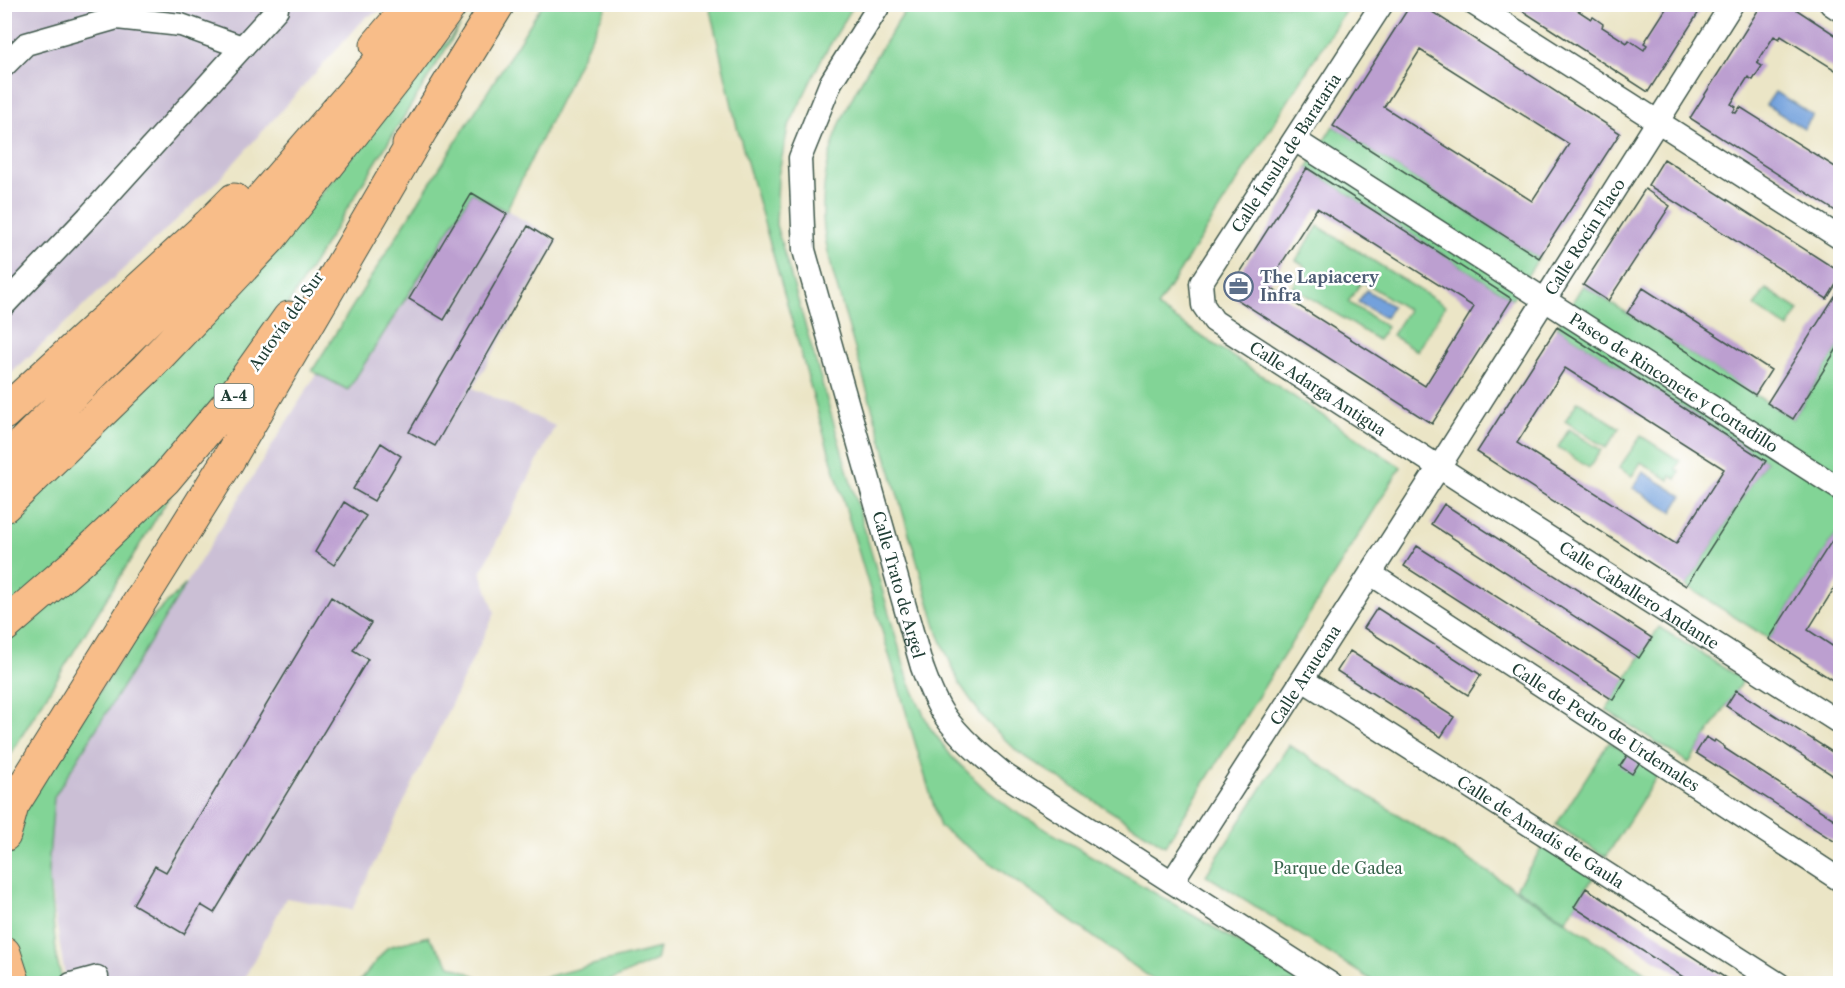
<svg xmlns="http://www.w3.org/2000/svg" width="1845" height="988" font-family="'Libre Caslon Text',serif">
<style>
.industrial{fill:#cbbfd5}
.green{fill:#82d496;stroke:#508865;stroke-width:1.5}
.water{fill:#73a1dc;stroke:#496f88;stroke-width:1.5}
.building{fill:#bc9fd0;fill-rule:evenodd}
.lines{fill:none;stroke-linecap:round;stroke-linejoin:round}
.minor-casing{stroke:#3e564a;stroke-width:25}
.highway-casing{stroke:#3e564a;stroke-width:35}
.minor{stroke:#fff;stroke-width:22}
.highway{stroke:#f8bd89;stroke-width:33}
.labels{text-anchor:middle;stroke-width:5;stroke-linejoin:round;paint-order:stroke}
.shield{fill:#fff;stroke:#627771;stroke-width:1.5}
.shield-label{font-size:15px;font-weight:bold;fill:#1f3d34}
.street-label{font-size:16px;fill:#1f3d34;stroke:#fff}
.service-label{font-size:16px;font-weight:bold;fill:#4e5e75;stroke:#fff;text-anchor:start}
.park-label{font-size:16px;fill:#38634c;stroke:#fff}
</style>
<rect width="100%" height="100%" fill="#fff"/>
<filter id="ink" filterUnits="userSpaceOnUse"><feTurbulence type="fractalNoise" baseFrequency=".0167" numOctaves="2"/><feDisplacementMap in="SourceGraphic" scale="12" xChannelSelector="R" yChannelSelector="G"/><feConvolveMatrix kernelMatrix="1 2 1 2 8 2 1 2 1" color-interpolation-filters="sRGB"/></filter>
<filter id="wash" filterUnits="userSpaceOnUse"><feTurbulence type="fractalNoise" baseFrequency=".008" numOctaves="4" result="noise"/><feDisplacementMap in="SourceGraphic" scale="24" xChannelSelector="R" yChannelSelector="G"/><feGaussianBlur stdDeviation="1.35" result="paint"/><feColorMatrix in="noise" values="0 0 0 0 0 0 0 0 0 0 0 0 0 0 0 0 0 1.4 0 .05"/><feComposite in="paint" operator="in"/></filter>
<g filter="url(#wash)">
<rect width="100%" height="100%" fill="#ebe5c6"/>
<path class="industrial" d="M5,5H397L366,17L214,185L5,379Z
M472,189L558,241L473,388L555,426L481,572L495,613L352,910L286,898L242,983H70L64,971L48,870L54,797L317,373Z"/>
<path class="green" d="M542,5H607L506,211L472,193L348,390L312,371Z
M709,5H854L822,58L788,128L778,176L776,225L909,682L929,726L952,757L983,787L1014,811L1208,924L1303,983H1158L940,827L825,438L737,127Z
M909,5H1349L1157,307L1401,467L1165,846L1018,752L984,719L959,683L938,633L834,277C828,253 822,229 823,205C824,126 869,68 909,5Z
M460,26L5,763V477L279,244Z
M1333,126L1539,258L1512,299L1307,168Z
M1318,226L1445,306L1417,351L1392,335L1408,310L1362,281L1348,302L1387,327L1378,340L1293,287L1306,267L1296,260Z
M1583,285L1793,419L1840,344V528L1769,639L1686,586L1766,461L1557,327Z
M1766,289L1799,310L1788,328L1754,306Z
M1578,401L1620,428L1606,448L1565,421Z
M1569,429L1601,450L1589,468L1558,447Z
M1641,436L1680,461L1676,469L1680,472L1676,479L1671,476L1669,480L1641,462L1632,476L1619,468Z
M186,584L54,797L48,870L57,961L63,983H5L4,834L142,628Z
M1659,627L1743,680L1689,763L1606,710Z
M1609,742L1659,773L1606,857L1556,825Z
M1289,745L1662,983H1376L1206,875Z
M1543,846L1593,878L1566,920L1516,888Z
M428,936L450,965L491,983H358L388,947Z
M659,948L656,960L605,983H522Z"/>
<path class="water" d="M1775,92L1813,115L1804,129L1766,105Z
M1366,290L1392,306L1385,318L1358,302Z
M1643,472L1682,496L1672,512L1633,488Z"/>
<g id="blocks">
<path class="building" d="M1411,4H1420L1620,133L1539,258L1333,126ZM1420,50L1569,144L1532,201L1384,107Z
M1512,4H1568L1591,19L1593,17L1603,24L1602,27L1627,43L1629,40L1644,50L1647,45L1644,43L1669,4H1704L1648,92Z
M1762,4H1788L1840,38V73L1781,36L1779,39L1774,36L1757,63L1762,66L1753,80L1748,77L1731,104L1736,107L1733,112L1736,113L1740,107L1840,170V214L1690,118Z
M1664,159L1840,272V278L1827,299L1648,185Z
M1307,168L1512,299L1432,424L1227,293ZM1317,208L1474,307L1425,386L1267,286Z
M1645,189L1670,206L1608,301L1583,285Z
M472,193L507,214L444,320L409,299Z
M528,226L552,241L435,446L409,432Z
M1643,288L1771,370L1755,395L1627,313Z
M1840,288V344L1793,419L1767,403Z
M1557,327L1766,461L1686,586L1477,452ZM1565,368L1724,469L1676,544L1517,443Z
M381,443L401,456L374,501L353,489Z
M344,502L366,516L334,565L315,552Z
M1444,504L1652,638L1639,658L1431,524Z
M1840,528V579L1808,630L1840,651V685L1769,639Z
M1417,546L1626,679L1613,700L1404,566Z
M331,597L371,623L353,650L368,659L214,913L201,905L184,934L133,904L155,866L166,872Z
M1377,608L1481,675L1468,695L1364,628Z
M1350,651L1454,717L1441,737L1337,671Z
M1736,690L1840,757V780L1726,706Z
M1706,737L1714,742L1715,740L1725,747L1724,748L1840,823V845L1696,753Z
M1628,754L1640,762L1632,774L1620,766Z
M1586,888L1603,899L1735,984H1694L1591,918L1574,907Z"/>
</g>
</g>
<g filter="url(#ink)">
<use href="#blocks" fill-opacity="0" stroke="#3e564a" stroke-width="1.5"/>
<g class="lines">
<defs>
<g id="minor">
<path id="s1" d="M880,4L831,82L800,158L804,250L922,667C928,683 934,701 944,715C960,738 983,757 1005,775L1331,984"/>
<path id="s2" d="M1382,4L1201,283L1203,305L1214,321L1479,493L1840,723"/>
<path d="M1474,4L1840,238"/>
<path d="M1831,4L1840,10"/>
<path d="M4,66L26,44L117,18L181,25L242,47"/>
<path id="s3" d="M1295,140L1840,489"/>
<path d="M4,305L88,217L277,9V4"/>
<path id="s4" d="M1371,574L1840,880"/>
<path id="s5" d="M1303,680L1779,984"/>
<path id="s6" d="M1172,882L1439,467L1732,4"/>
<path d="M71,984L97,977L91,984"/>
</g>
<path id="highway" d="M377,45L394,25L422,4
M409,145L422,128L498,4
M4,413L209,225L234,200
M4,462L219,248L402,36
M4,506L146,369L270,238L402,71L451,4
M4,626L78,562L165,479L228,404L289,318
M4,835L12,806L227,462L422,128
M4,953L14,984"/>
</defs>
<use href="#minor" class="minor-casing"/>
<use href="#highway" class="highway-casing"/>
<use href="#minor" class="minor"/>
<use href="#highway" class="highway"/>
</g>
</g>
<defs>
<symbol id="office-ring" viewBox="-11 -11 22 22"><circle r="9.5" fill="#fff" stroke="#5c6f8a" stroke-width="1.5"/><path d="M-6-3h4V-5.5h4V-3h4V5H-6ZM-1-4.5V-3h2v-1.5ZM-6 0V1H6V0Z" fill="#5c6f8a"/></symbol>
</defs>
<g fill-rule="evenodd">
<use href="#office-ring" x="1222" y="270" width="33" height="33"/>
</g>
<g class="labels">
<rect class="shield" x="214.5" y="384" width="39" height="24" rx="4.5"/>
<g class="shield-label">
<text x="234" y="401">A-4</text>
</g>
<g class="street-label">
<text transform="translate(1286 153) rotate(-57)" y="6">Calle Ínsula de Barataria</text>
<text dy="6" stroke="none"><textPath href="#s6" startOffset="766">Calle Rocín Flaco</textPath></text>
<text transform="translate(286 321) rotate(-55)" y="6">Autovía del Sur</text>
<text dy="6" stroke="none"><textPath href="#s3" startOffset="450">Paseo de Rinconete y Cortadillo</textPath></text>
<text dy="6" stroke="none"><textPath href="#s2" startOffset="498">Calle Adarga Antigua</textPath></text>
<text dy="6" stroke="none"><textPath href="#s1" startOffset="614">Calle Trato de Argel</textPath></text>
<text dy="6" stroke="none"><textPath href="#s2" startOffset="880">Calle Caballero Andante</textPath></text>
<text dy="6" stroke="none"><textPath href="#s6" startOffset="246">Calle Araucana</textPath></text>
<text dy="6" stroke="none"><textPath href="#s4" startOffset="280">Calle de Pedro de Urdemales</textPath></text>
<text dy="6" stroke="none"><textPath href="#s5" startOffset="282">Calle de Amadís de Gaula</textPath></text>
</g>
<g class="service-label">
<text x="1260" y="283">The Lapiacery<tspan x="1260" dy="18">Infra</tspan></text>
</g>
<g class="park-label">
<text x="1338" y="874">Parque de Gadea</text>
</g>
</g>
<rect width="1845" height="988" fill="none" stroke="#fff" stroke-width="24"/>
</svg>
